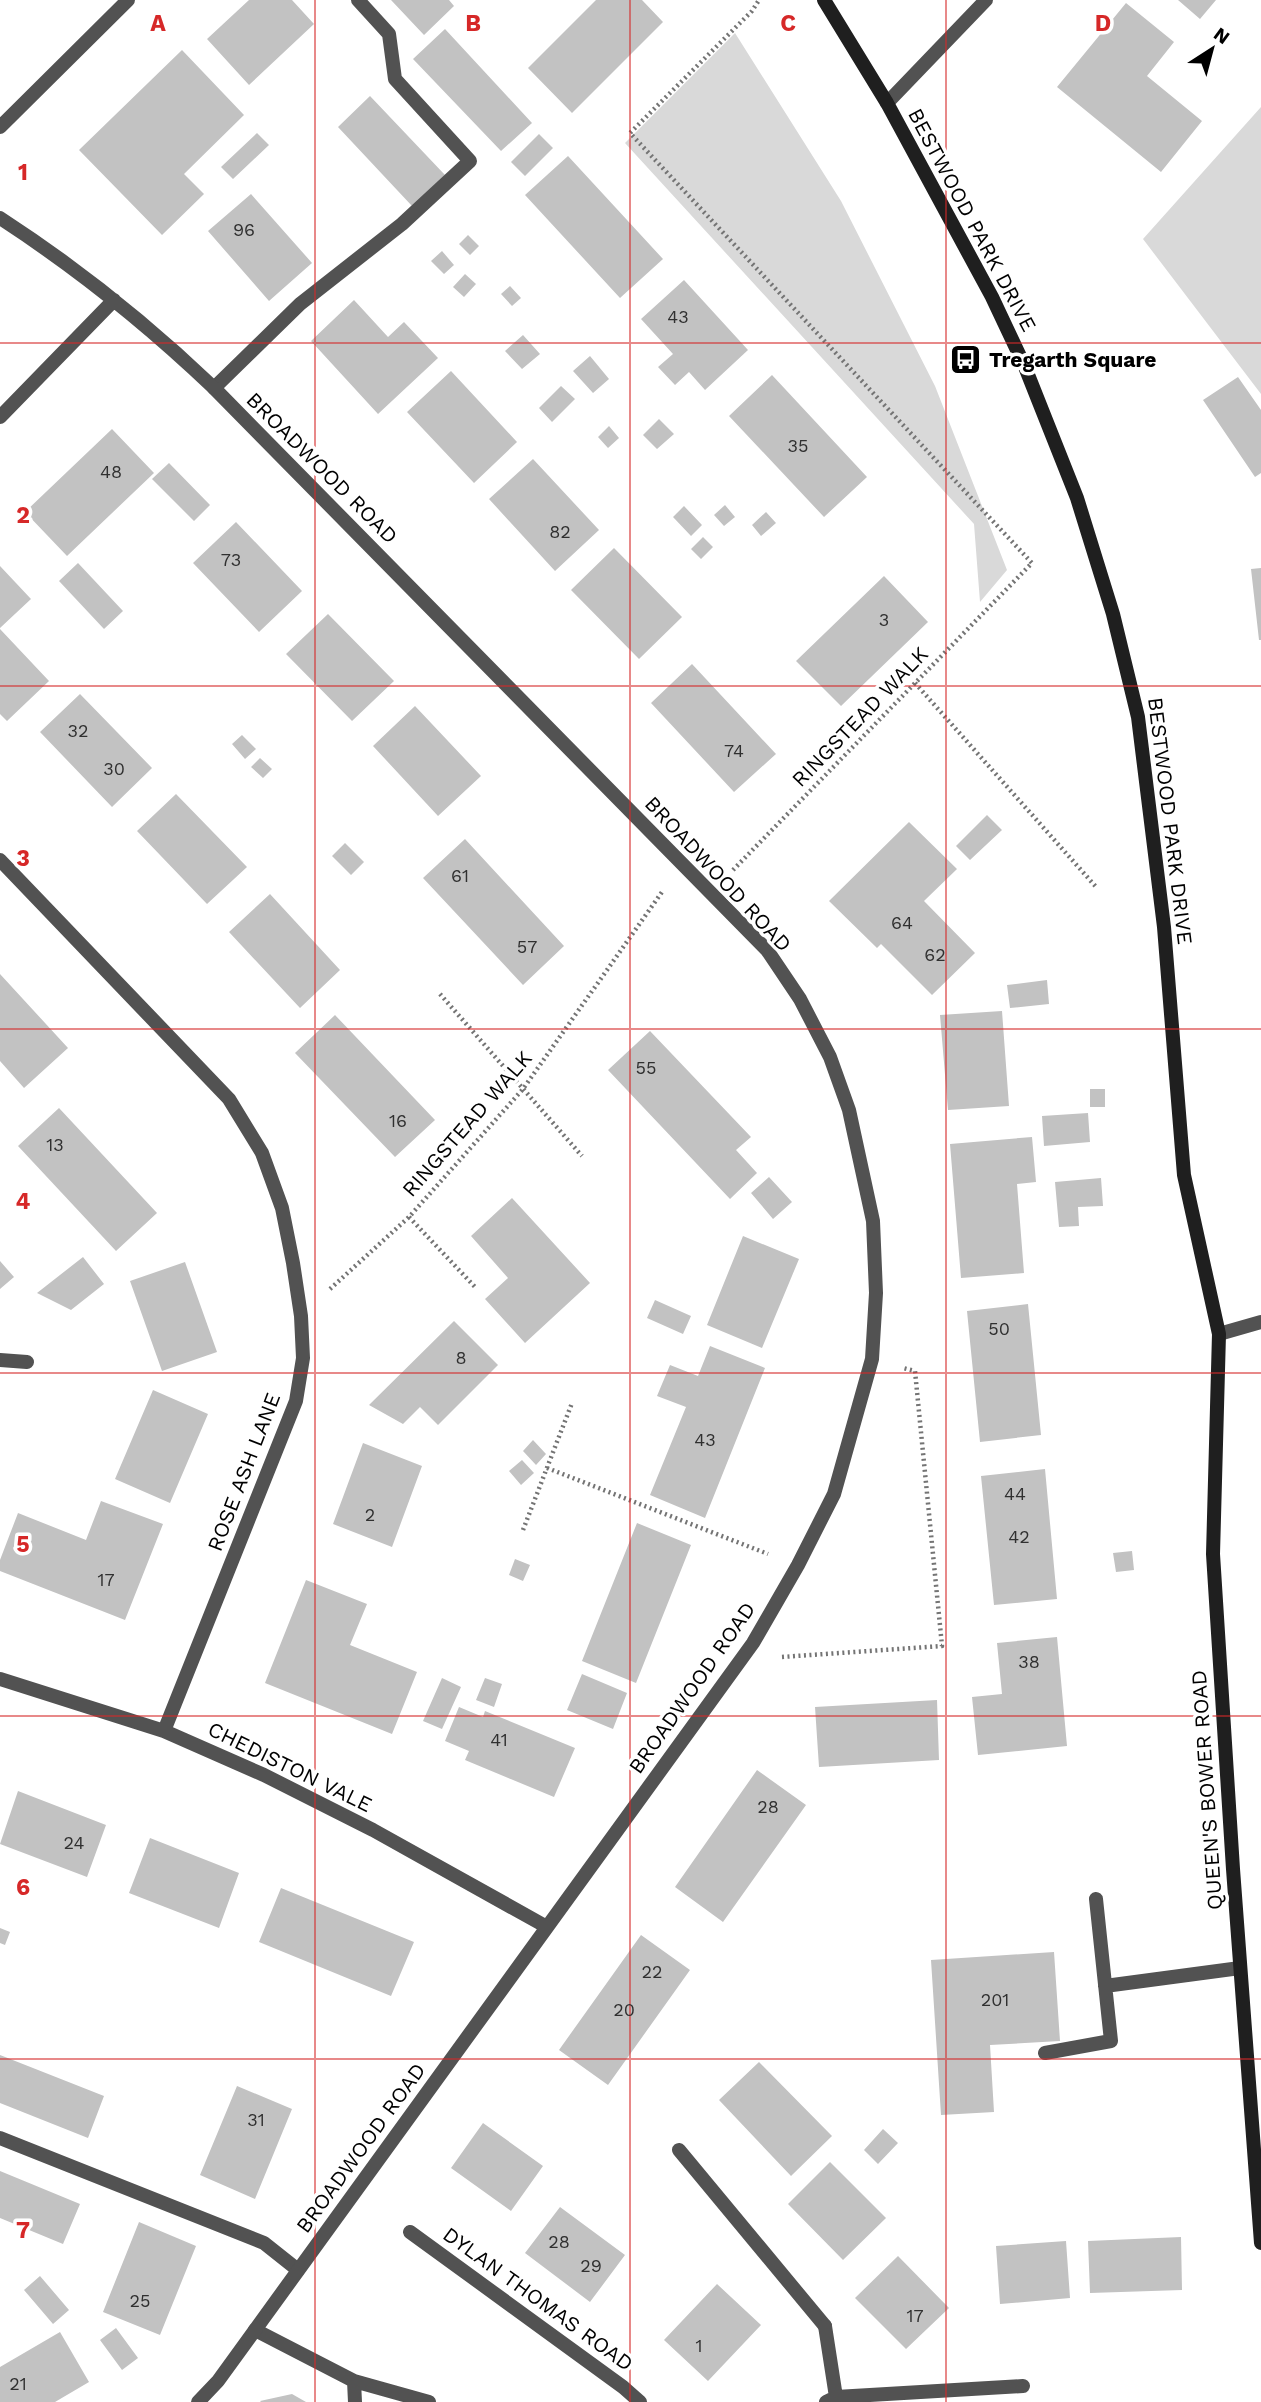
<svg xmlns="http://www.w3.org/2000/svg" width="1261" height="2402" font-family="'Work Sans',sans-serif">
<style>
.green{fill:#d9d9d9}
.building{fill:#c2c2c2}
.lines{fill:none;stroke-linecap:round;stroke-linejoin:round}
.path{stroke:#747474;stroke-width:4.5;stroke-dasharray:2 3.5;stroke-linecap:butt}
.lane{stroke:#525252;stroke-width:14}
.street{stroke:#525252;stroke-width:14}
.secondary{stroke:#1f1f1f;stroke-width:14}
.grid{fill:none;stroke:#d62828;stroke-width:2;stroke-opacity:0.55}
.labels{text-anchor:middle;stroke-width:7;stroke-linejoin:round;paint-order:stroke}
.number-label{font-size:18px;fill:#303030}
.street-label{font-size:21px;fill:#000;stroke:#fff}
.poi-label{font-size:21px;font-weight:bold;fill:#000;stroke:#fff;text-anchor:start}
.grid-label{font-size:23px;text-anchor:middle;font-weight:bold;fill:#d62828;stroke:#fff;stroke-width:7;stroke-linejoin:round;paint-order:stroke}
</style>
<rect width="100%" height="100%" fill="#fff"/>
<path class="green" d="M735,33L841,201L935,386L1007,570L980,602L974,524L625,143Z
M1261,107V394L1143,239Z"/>
<path class="building" d="M249,0H292L314,24L249,85L207,39Z
M391,0H449L454,6L424,35Z
M596,0H642L663,22L572,113L528,68Z
M1178,0H1216L1200,19Z
M1126,3L1174,42L1147,76L1202,121L1161,172L1057,87Z
M445,29L532,123L501,151L413,59Z
M182,50L244,115L184,174L204,194L162,235L79,150Z
M370,96L445,175L412,206L338,127Z
M257,133L269,145L233,179L221,167Z
M539,134L553,148L525,176L511,162Z
M568,156L663,259L620,298L525,195Z
M251,194L312,263L269,301L208,231Z
M468,235L479,246L470,255L459,244Z
M442,251L454,265L444,274L431,261Z
M465,274L476,284L464,297L453,287Z
M684,280L748,350L705,390L689,372L675,385L658,367L673,354L641,319Z
M510,286L521,298L512,306L501,294Z
M354,300L388,337L404,322L438,358L378,414L311,341Z
M523,335L540,354L522,369L505,351Z
M590,356L609,379L593,393L573,371Z
M451,371L517,442L474,483L407,412Z
M772,375L867,477L824,517L729,416Z
M1238,377L1261,410V473L1255,477L1203,400Z
M561,386L575,399L552,422L539,408Z
M659,419L674,434L657,449L643,435Z
M609,426L619,438L608,448L598,437Z
M112,429L154,473L67,556L25,512Z
M533,459L599,530L555,571L489,499Z
M169,463L210,505L194,521L152,479Z
M725,505L735,517L724,526L714,515Z
M684,506L702,525L691,536L673,517Z
M766,512L776,523L761,536L752,525Z
M236,522L302,591L259,632L193,563Z
M703,537L713,547L701,559L691,549Z
M614,548L682,617L639,659L571,590Z
M78,563L123,611L104,629L59,581Z
M0,566L31,599L0,628Z
M1261,568V640H1259L1251,569Z
M884,576L928,622L841,706L796,661Z
M328,614L394,681L352,721L286,654Z
M0,629L49,681L7,721L0,714Z
M692,664L776,754L734,792L651,703Z
M80,694L152,768L112,807L40,732Z
M415,706L481,776L438,816L373,746Z
M242,735L256,749L245,759L232,744Z
M260,758L272,769L263,778L251,767Z
M176,794L247,867L207,904L137,831Z
M987,815L1002,830L970,860L956,846Z
M909,822L957,869L924,901L975,953L932,995L881,944L877,948L829,901Z
M465,839L564,946L523,985L423,878Z
M345,843L364,862L351,875L332,856Z
M270,894L340,970L300,1008L229,932Z
M0,974L68,1048L24,1088L0,1061Z
M1047,980L1049,1004L1010,1008L1007,985Z
M1002,1011L1009,1106L948,1110L940,1015Z
M335,1015L435,1120L395,1157L295,1053Z
M650,1031L751,1137L736,1150L757,1173L730,1199L608,1070Z
M1090,1089H1105V1107H1090Z
M59,1108L157,1213L116,1251L18,1146Z
M1088,1113L1090,1142L1044,1146L1042,1116Z
M1032,1137L1036,1182L1017,1184L1024,1273L961,1278L950,1144Z
M769,1177L792,1202L773,1219L751,1193Z
M1101,1178L1103,1206L1078,1207L1079,1226L1059,1227L1055,1182Z
M512,1198L590,1283L525,1343L485,1299L508,1278L471,1236Z
M743,1236L799,1259L762,1348L707,1325Z
M83,1257L104,1284L71,1310L37,1293Z
M0,1261L14,1277L0,1289Z
M185,1262L217,1352L162,1371L130,1281Z
M655,1300L691,1316L683,1334L647,1318Z
M1028,1304L1041,1435L980,1442L967,1311Z
M454,1321L498,1365L438,1425L420,1407L403,1424L369,1405Z
M710,1346L765,1368L705,1518L650,1495L686,1407L657,1396L670,1365L698,1376Z
M153,1390L208,1414L170,1503L115,1479Z
M533,1440L546,1454L536,1465L523,1451Z
M363,1443L422,1466L392,1547L333,1524Z
M522,1460L534,1473L521,1485L509,1471Z
M1045,1469L1057,1599L994,1605L981,1476Z
M101,1501L163,1524L125,1620L0,1571V1560L18,1513L86,1540Z
M637,1523L691,1545L636,1683L582,1661Z
M1132,1551L1134,1570L1116,1572L1113,1553Z
M515,1559L530,1565L523,1581L509,1575Z
M306,1580L367,1604L350,1645L417,1672L392,1734L265,1683Z
M1057,1637L1067,1746L978,1755L972,1697L1002,1694L997,1643Z
M582,1674L627,1693L613,1729L567,1710Z
M442,1678L461,1687L442,1729L423,1721Z
M485,1678L502,1684L494,1707L476,1700Z
M937,1700L939,1760L819,1767L815,1707Z
M459,1707L483,1717L485,1711L575,1748L554,1797L465,1760L469,1751L445,1741Z
M757,1770L806,1805L723,1922L675,1887Z
M18,1791L106,1825L87,1877L0,1844Z
M150,1838L239,1873L219,1928L129,1893Z
M281,1888L414,1942L391,1996L259,1942Z
M0,1928L10,1932L5,1945L0,1943Z
M641,1935L690,1970L608,2085L559,2050Z
M1054,1952L1060,2041L990,2045L994,2112L941,2115L931,1960Z
M0,2055L104,2096L88,2138L0,2103Z
M759,2062L832,2136L791,2176L719,2100Z
M237,2086L292,2109L255,2199L200,2175Z
M483,2123L543,2166L511,2211L451,2168Z
M883,2129L898,2143L878,2164L864,2150Z
M830,2162L886,2218L843,2260L788,2204Z
M0,2171L80,2204L63,2244L0,2218Z
M560,2207L625,2255L590,2302L525,2253Z
M139,2222L196,2246L160,2335L103,2312Z
M1181,2237L1182,2290L1090,2293L1088,2241Z
M1066,2241L1070,2298L1000,2304L996,2246Z
M898,2256L949,2308L906,2349L855,2298Z
M40,2276L69,2310L53,2324L24,2290Z
M717,2284L761,2325L708,2381L664,2340Z
M116,2328L138,2358L122,2370L100,2340Z
M60,2332L89,2382L55,2402H0V2367Z
M292,2394L306,2402H261L260,2401Z"/>
<g class="lines">
<path class="path" d="M915,683L1097,888
M733,870L1032,563L630,133L752,11L759,0
M440,994L582,1156
M409,1217L476,1288
M330,1289L409,1217L523,1089L662,892
M547,1468L768,1554
M523,1530L572,1403
M782,1657L942,1646L915,1371L903,1368"/>
<path class="lane" d="M214,388L300,304L402,224L470,161L395,79L389,34L358,0
M0,1360L27,1362
M1105,1986L1240,1968
M1045,2053L1111,2041L1096,1899
M0,2138L264,2243L298,2270
M679,2150L825,2326
M255,2330L354,2381L355,2402
M354,2381L429,2402"/>
<path class="street" d="M887,103L986,0
M0,127L128,0
M0,218C77,268 148,325 214,388L767,950L800,999L830,1057L849,1110L873,1221L876,1293L872,1359L834,1494L798,1565L753,1643L218,2381L198,2402
M0,417L114,300
M0,860L229,1099L262,1153L282,1208L293,1263L301,1316L303,1358L296,1401L164,1731
M1219,1334L1261,1322
M0,1679L164,1731L264,1775L373,1830L547,1927
M410,2232L623,2387L640,2402
M825,2326L836,2397
M826,2402L836,2397L1023,2386"/>
<path class="secondary" d="M824,0L887,103L992,297L1025,367L1077,498L1113,614L1138,717L1164,927L1184,1175L1219,1334L1213,1554L1233,1869L1261,2243"/>
</g>
<path class="grid" d="M315,0V2402M630,0V2402M946,0V2402M0,343H1261M0,686H1261M0,1029H1261M0,1373H1261M0,1716H1261M0,2059H1261"/>
<defs>
<symbol id="bus-square" viewBox="-11 -11 22 22"><rect x="-9" y="-9" width="18" height="18" rx="4" fill="#000" stroke="#fff"/><path d="M-5-6H5V4H4V6H2V4H-2V6H-4V4H-5ZM-3.5-4V0h7V-4ZM-3.5 1.2v1.5H-2V1.2ZM2 1.2v1.5H3.5V1.2Z" fill="#fff"/></symbol>
</defs>
<g fill-rule="evenodd">
<use href="#bus-square" x="948" y="342" width="35" height="35"/>
</g>
<g class="labels">
<g class="number-label">
<text x="244" y="236">96</text>
<text x="678" y="323">43</text>
<text x="798" y="452">35</text>
<text x="111" y="478">48</text>
<text x="560" y="538">82</text>
<text x="231" y="566">73</text>
<text x="884" y="626">3</text>
<text x="78" y="737">32</text>
<text x="734" y="757">74</text>
<text x="114" y="775">30</text>
<text x="460" y="882">61</text>
<text x="902" y="929">64</text>
<text x="527" y="953">57</text>
<text x="935" y="961">62</text>
<text x="646" y="1074">55</text>
<text x="398" y="1127">16</text>
<text x="55" y="1151">13</text>
<text x="999" y="1335">50</text>
<text x="461" y="1364">8</text>
<text x="705" y="1446">43</text>
<text x="1015" y="1500">44</text>
<text x="370" y="1521">2</text>
<text x="1019" y="1543">42</text>
<text x="106" y="1586">17</text>
<text x="1029" y="1668">38</text>
<text x="499" y="1746">41</text>
<text x="768" y="1813">28</text>
<text x="74" y="1849">24</text>
<text x="652" y="1978">22</text>
<text x="995" y="2006">201</text>
<text x="624" y="2016">20</text>
<text x="256" y="2126">31</text>
<text x="559" y="2248">28</text>
<text x="591" y="2272">29</text>
<text x="140" y="2307">25</text>
<text x="915" y="2322">17</text>
<text x="699" y="2352">1</text>
<text x="18" y="2390">21</text>
</g>
<g class="street-label">
<text transform="translate(972 220) rotate(62)" y="7">BESTWOOD PARK DRIVE</text>
<text transform="translate(322 468) rotate(45)" y="7">BROADWOOD ROAD</text>
<text transform="translate(860 717) rotate(-46)" y="7">RINGSTEAD WALK</text>
<text transform="translate(1170 821) rotate(83)" y="7">BESTWOOD PARK DRIVE</text>
<text transform="translate(718 874) rotate(47)" y="7">BROADWOOD ROAD</text>
<text transform="translate(467 1124) rotate(-49)" y="7">RINGSTEAD WALK</text>
<text transform="translate(244 1472) rotate(-69)" y="7">ROSE ASH LANE</text>
<text transform="translate(692 1688) rotate(-55)" y="7">BROADWOOD ROAD</text>
<text transform="translate(290 1767) rotate(26)" y="7">CHEDISTON VALE</text>
<text transform="translate(1207 1790) rotate(-94)" y="7">QUEEN'S BOWER ROAD</text>
<text transform="translate(361 2148) rotate(-54)" y="7">BROADWOOD ROAD</text>
<text transform="translate(538 2299) rotate(36)" y="7">DYLAN THOMAS ROAD</text>
</g>
<g class="poi-label">
<text x="989" y="367">Tregarth Square</text>
</g>
</g>
<g class="grid-label">
<text x="158" y="31">A</text>
<text x="473" y="31">B</text>
<text x="788" y="31">C</text>
<text x="1103" y="31">D</text>
<text x="23" y="180">1</text>
<text x="23" y="523">2</text>
<text x="23" y="866">3</text>
<text x="23" y="1209">4</text>
<text x="23" y="1552">5</text>
<text x="23" y="1895">6</text>
<text x="23" y="2238">7</text>
</g>
<g transform="translate(1212 49) rotate(36)" stroke="#ffffff" stroke-width="5" paint-order="stroke">
<path d="M0-5L12 26L0 18L-12 26Z" fill="#000000"/>
<text y="-10" font-size="19" font-weight="bold" text-anchor="middle" fill="#000000">N</text>
</g>
</svg>
